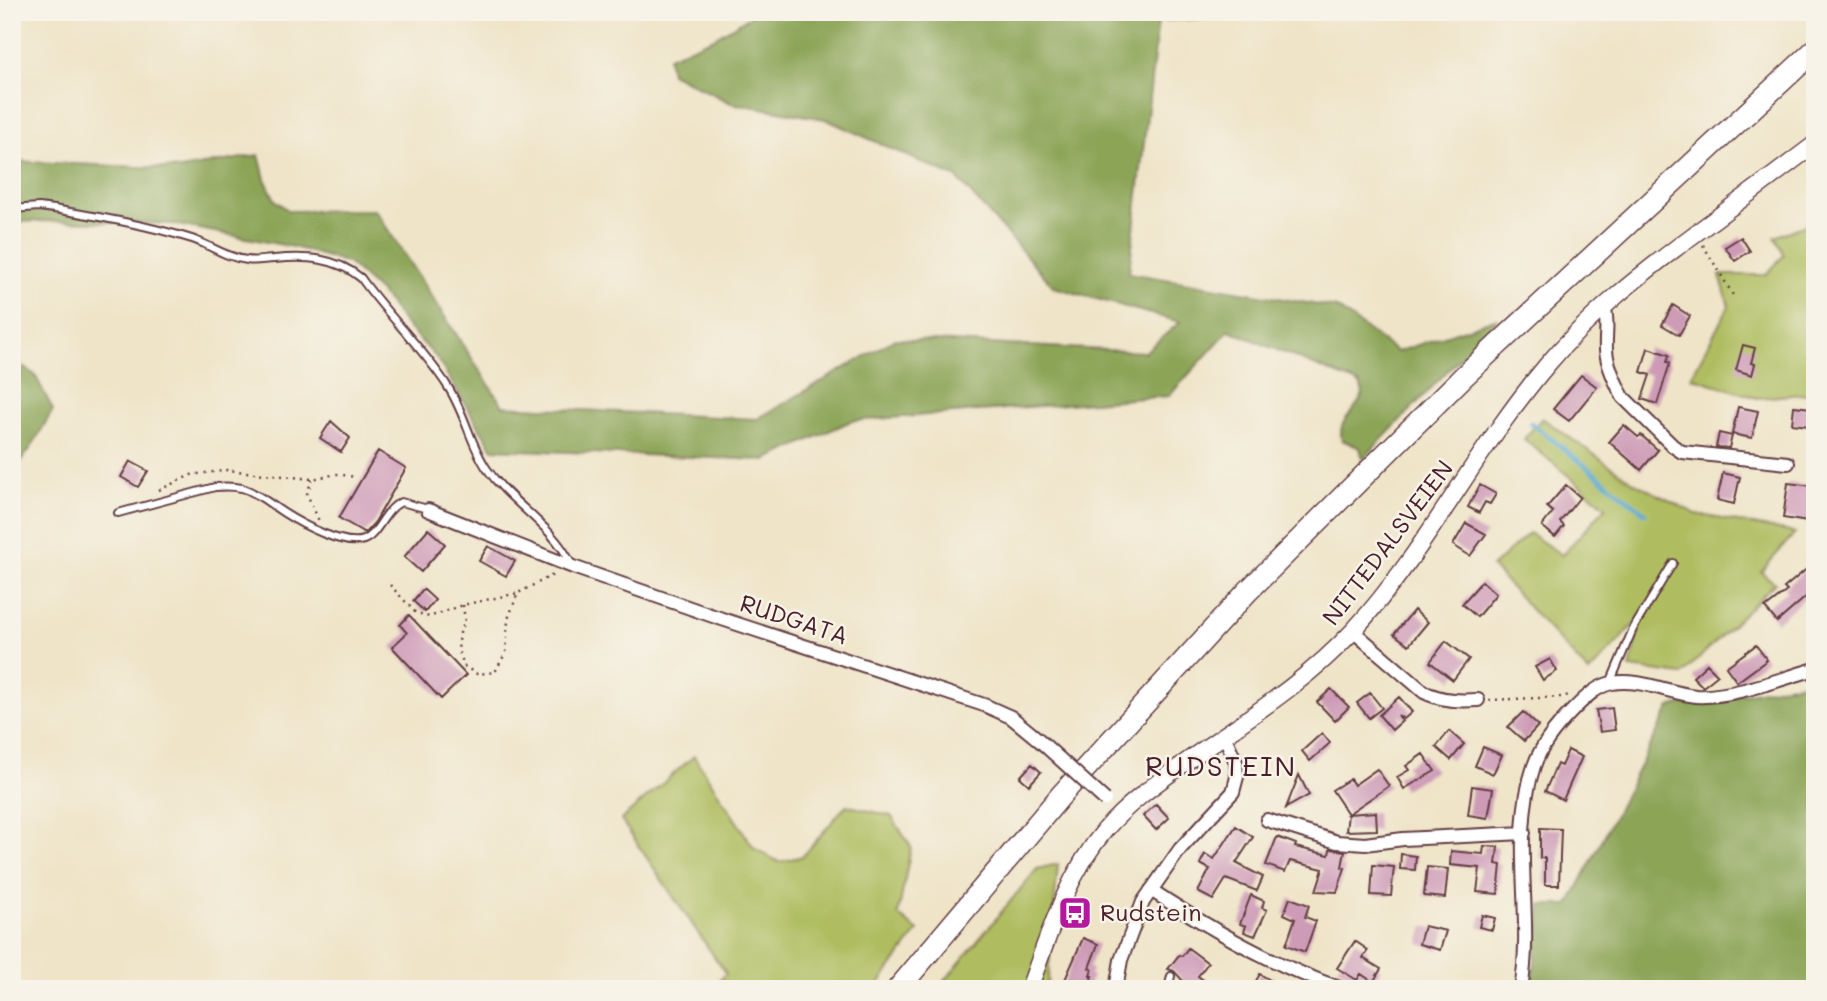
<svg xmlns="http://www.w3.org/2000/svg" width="1827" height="1001" font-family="Mali,sans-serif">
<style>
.green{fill:#afbd60;stroke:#7c6e46;stroke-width:2}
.forest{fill:#8ba456;stroke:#6a6240;stroke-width:2}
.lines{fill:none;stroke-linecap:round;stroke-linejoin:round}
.stream{stroke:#56a9d1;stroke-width:4.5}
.building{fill:#ce9bb7}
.lane-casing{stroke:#633d43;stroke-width:10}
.street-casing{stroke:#633d43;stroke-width:16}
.secondary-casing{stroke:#633d43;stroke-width:19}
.highway-casing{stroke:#633d43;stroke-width:24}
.path{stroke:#633d43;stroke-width:2.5;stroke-dasharray:2 5;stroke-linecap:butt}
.lane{stroke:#fff;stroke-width:6}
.street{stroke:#fff;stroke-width:12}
.secondary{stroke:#fff;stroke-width:16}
.highway{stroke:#fff;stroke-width:21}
.street-bridge-casing{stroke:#633d43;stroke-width:16;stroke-linecap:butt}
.street-bridge{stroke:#fff;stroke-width:12}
.labels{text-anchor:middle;stroke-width:5;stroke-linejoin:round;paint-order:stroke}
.street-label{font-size:24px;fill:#4a1f2b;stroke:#f7f3e8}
.poi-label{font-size:24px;fill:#4a1f2b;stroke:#f7f3e8;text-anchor:start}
.quarter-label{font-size:28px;letter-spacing:2px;fill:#4a1f2b;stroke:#f7f3e8}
</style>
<rect width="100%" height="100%" fill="#f7f3e8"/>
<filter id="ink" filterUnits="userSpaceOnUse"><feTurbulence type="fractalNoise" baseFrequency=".0143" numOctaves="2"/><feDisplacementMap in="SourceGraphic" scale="14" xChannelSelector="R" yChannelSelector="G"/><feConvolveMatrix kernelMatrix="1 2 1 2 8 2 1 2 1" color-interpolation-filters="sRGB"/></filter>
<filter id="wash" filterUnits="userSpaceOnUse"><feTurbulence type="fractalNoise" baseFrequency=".00686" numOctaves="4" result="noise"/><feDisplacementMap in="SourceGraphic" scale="28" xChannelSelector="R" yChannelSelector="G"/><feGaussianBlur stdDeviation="1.57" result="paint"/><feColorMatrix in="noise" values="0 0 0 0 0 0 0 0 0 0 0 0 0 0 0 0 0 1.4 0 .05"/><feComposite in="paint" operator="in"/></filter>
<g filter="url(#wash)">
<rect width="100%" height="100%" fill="#efe4c8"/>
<path class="green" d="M1815,221V393L1757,398L1691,377L1729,306L1720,275H1766L1784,255L1775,237Z
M1542,418L1635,483L1696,514L1795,533L1761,572L1775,583L1682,675L1630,668L1641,617L1589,673L1492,567L1529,533L1562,555L1606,507L1524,439Z
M694,756L754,848L779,862L803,856L846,805L891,816L911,847L898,915L918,931L875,989H711L726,974L621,820Z
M1058,864L1047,989H938L1037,869Z"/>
<path class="forest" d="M757,12H1214L1213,18L1158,21L1129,273L1337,308L1397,352L1498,318L1363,459L1360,448L1342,440C1336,418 1358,412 1363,393L1360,384L1229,330L1169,396L851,421L765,460L493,449L436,357L405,324L382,294L348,263L294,247L173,224L48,221L12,222V161L181,169L259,155L265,179L275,200L289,211L375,210L503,406L757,419L895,339L1145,352L1180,322L1054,287L957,178L825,119L731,103L671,73L668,57L714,38Z
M12,360L35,375L53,410L32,446L12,474Z
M1815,681V989H1532L1541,905H1569L1670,707Z"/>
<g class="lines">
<path class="stream" d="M1531,423L1645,513"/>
</g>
<g id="blocks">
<path class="building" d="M1741,237L1750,251L1735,261L1725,247Z
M1673,305L1690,316L1679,335L1662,325Z
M1743,345L1755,348L1751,363L1755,364L1752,375L1736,370Z
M1648,348L1669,355L1667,362L1670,363L1657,404L1642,399L1650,375L1641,372Z
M1581,375L1597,387L1569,421L1553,409Z
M1794,406L1811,408L1809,426L1792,424Z
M1738,407L1758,411L1752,438L1732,434Z
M331,421L350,438L341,452L320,438Z
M1624,425L1638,437L1641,435L1658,450L1641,470L1609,442Z
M1719,433L1732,436L1729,448L1716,447Z
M378,451L406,468L375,522L365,533L339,518Z
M130,461L148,471L138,487L121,477Z
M1723,473L1740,477L1734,504L1717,500Z
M1788,483L1813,486L1808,522L1783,518Z
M1480,485L1496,494L1490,504L1485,502L1479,513L1468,507Z
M1566,485L1580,497L1560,522L1564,526L1555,537L1542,526L1553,512L1547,507Z
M1466,523L1486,534L1470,556L1453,545Z
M428,529L445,544L421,572L404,557Z
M488,546L515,561L506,576L479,561Z
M1815,562V589L1777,622L1765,608L1787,591L1784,588Z
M1482,581L1496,594L1477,617L1462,604Z
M423,589L435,600L425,612L413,601Z
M1414,610L1428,622L1409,645L1394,634Z
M409,615L466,675L441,699L392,647L407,633L400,625Z
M1446,641L1469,659L1453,680L1430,662Z
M1756,645L1767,660L1737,682L1726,667Z
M1550,659L1557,671L1543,680L1535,667Z
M1707,664L1718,675L1703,687L1693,677Z
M1331,689L1349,707L1335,721L1317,702Z
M1370,693L1382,708L1369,718L1357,703Z
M1399,697L1412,712L1404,719L1398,715L1402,721L1392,730L1379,715Z
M1612,708L1615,730L1600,732L1596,710Z
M1523,712L1538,726L1524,741L1508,727Z
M1449,731L1464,744L1451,760L1436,747Z
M1322,733L1330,743L1310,761L1302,751Z
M1483,747L1502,755L1493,774L1475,766Z
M1568,750L1582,757L1563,800L1545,791L1557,764L1561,766Z
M1423,754L1435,771L1404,789L1397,777L1409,770L1406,766Z
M1032,764L1041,772L1029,785L1020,777Z
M1377,769L1389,786L1348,814L1376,812L1377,830L1346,831L1348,814L1332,790L1350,779L1354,785Z
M1299,775L1309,795L1286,808Z
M1472,786L1493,789L1488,818L1468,815Z
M1156,804L1169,818L1156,830L1143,816Z
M1236,826L1253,837L1236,863L1263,877L1257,891L1226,879L1213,900L1198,892L1210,869L1200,864L1205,854L1214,859Z
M1540,828L1561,829L1559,885H1545V858H1540Z
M1277,837L1296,844L1295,847L1329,855L1330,849L1345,851L1342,867L1345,868L1337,892L1316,891L1323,869L1290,861L1285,872L1266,865Z
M1484,846L1498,847L1496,864L1501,865L1498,894L1477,892L1480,868L1450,865L1451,851L1483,854Z
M1401,854L1416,856L1415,870L1400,869Z
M1373,865L1394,867L1391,896L1371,895Z
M1427,867L1448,869L1445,898L1424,896Z
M1251,895L1264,901L1262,908L1267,910L1255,936L1244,932L1246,926L1240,924Z
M1290,898L1309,905L1305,917L1316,921L1305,952L1286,945L1295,919L1284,914Z
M1482,915L1495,918L1492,930L1479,927Z
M1424,926L1446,931L1440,950L1419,944Z
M1083,938L1098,944L1089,968L1092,969L1090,976H1092L1088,989H1061Z
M1355,941L1368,950L1363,958L1381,969L1373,982L1361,974L1357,980L1337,968Z
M1188,948L1208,963L1198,976L1215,989H1179L1184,982L1174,971L1168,969L1179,955L1182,956Z
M1260,974L1285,989H1251Z"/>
</g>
</g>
<g filter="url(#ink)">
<use href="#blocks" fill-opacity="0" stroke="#633d43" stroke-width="2"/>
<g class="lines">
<defs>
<path id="lane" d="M12,209L39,207L54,209C100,217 147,225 192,239C210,245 227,258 247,260C256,262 265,259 274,259C306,256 335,257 361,278C387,315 424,349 448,387C465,413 470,444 487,469C512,505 551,523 572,565
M118,513L215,487C225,486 233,486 242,488C257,492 271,505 284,513C301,524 344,547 364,540C378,535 384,510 401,502L428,509
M1610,683L1633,629L1673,563
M1168,989L1171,976"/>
<path id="street" d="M1604,306C1609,321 1605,334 1606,350C1607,365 1616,384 1623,397L1673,446L1682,452L1788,463
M428,510L573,567L713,616L984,705L1011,717L1039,740
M1353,631L1424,692C1442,701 1459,701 1478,700
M1267,820L1337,842L1365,844L1403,839L1524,833
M1151,890C1210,929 1274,966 1342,989
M1116,989L1121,960L1143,902L1180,849L1233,792L1237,777L1236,762L1224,735
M1521,989C1534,916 1510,837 1534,766C1541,745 1557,726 1573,710C1584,699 1596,686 1612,683C1640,678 1668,693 1696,696C1731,698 1781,679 1815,669"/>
<path id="secondary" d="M1029,989C1049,934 1067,875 1105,830C1128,803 1157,783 1186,762C1243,721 1305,683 1353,631C1427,550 1476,449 1547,365C1589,315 1640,275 1692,236C1733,206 1774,175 1815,144"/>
<path id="highway" d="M898,989L1063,793L1248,591L1464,376L1815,50"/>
</defs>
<use href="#lane" class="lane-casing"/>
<use href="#street" class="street-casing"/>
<use href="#secondary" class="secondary-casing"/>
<use href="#highway" class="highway-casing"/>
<path class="path" d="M1703,245L1733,295
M312,479L307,494L319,521
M159,490L191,475L227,470L312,479L337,474L355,477
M390,585L415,612L429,617L463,605L518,593
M463,605L465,622L460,633L458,650L465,667L477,674L495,672L506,652L508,619L518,593L553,575
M1489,700L1562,697L1569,695"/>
<use href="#lane" class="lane"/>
<use href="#street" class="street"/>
<use href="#secondary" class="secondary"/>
<use href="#highway" class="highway"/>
<defs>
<path id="street-bridge" d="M1039,740L1105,800"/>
</defs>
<use href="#street-bridge" class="street-bridge-casing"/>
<use href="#street-bridge" class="street-bridge"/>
</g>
</g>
<defs>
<symbol id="bus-square" viewBox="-11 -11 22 22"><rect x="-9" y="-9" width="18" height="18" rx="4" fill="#b5179e" stroke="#f7f3e8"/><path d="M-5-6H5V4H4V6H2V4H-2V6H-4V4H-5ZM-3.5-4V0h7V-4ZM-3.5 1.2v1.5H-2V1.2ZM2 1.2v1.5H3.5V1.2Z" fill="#fff"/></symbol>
</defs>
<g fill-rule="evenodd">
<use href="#bus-square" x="1056" y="894" width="38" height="38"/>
</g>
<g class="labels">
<g class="street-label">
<text transform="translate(1388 543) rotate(-53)" y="8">NITTEDALSVEIEN</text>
<text transform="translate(794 620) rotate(18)" y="8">RUDGATA</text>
</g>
<g class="poi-label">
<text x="1100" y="921">Rudstein</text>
</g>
<g class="quarter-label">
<text x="1221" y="776">RUDSTEIN</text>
</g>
</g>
<rect width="1827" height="1001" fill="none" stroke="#f7f3e8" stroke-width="42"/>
</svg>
